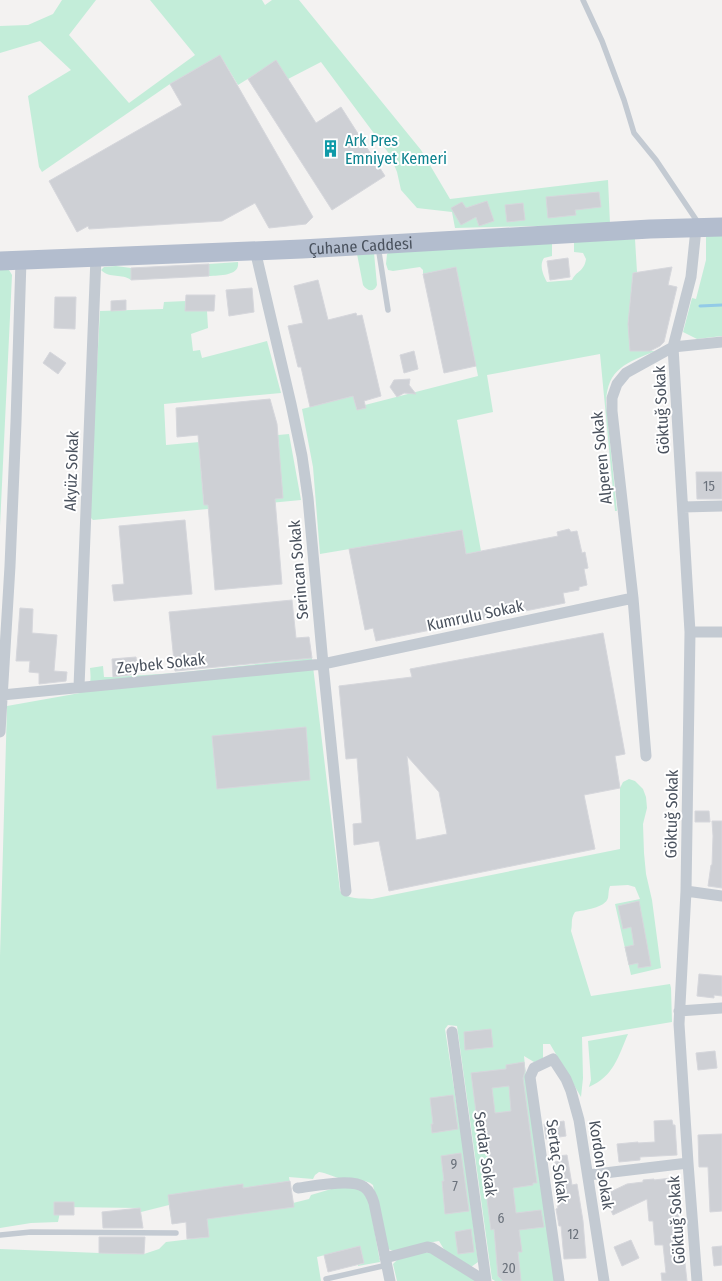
<svg xmlns="http://www.w3.org/2000/svg" width="722" height="1281" font-family="'Fira Sans Condensed',sans-serif">
<style>
.green{fill:#c3edd9;fill-rule:evenodd}
.lines{fill:none;stroke-linecap:round;stroke-linejoin:round}
.stream{stroke:#93cbe7;stroke-width:3}
.building{fill:#ced0d5;stroke:#d6d7dc;fill-rule:evenodd}
.lane{stroke:#c3cad2;stroke-width:5.5}
.street{stroke:#c3cad2;stroke-width:11}
.primary{stroke:#b3bdce;stroke-width:19}
.labels{text-anchor:middle;stroke-width:4;stroke-linejoin:round;paint-order:stroke}
.number-label{font-size:14px;fill:#6b727c}
.culture-label{font-size:16px;fill:#0d838f;stroke:#fff;text-anchor:start}
.street-label{font-size:16px;fill:#4a525e;stroke:#fff}
</style>
<rect width="100%" height="100%" fill="#f3f2f1"/>
<path class="green" d="M62,0H96L69,35L129,103L195,55L150,0H262L265,5L272,0H299L421,150L450,199L608,180L610,224L455,228L452,212L417,208L401,190L397,172L390,155L321,62L288,79L276,61L238,85L220,55L170,84L42,172L39,167L28,96L71,70L40,41L0,53V26L28,25L53,14Z
M722,235V336L697,339L683,332L692,298L696,299L706,260V236Z
M635,239L637,272L633,273L628,323L630,351H655C627,363 607,368 606,403L617,511H615L600,354L487,375L493,412L457,420L481,551L466,554L462,530L320,554L313,467L302,409L353,396L357,410L366,408L365,405L478,376L456,267L423,274V270L420,267L393,271L388,270L386,264L387,254L391,251L552,242V256L544,258C539,265 543,275 547,282L572,280C577,270 584,272 586,259L583,253L574,252V242Z
M374,253L377,285C374,293 367,291 363,285L357,254Z
M238,262C240,276 220,275 209,276V264Z
M116,266L131,268V280C122,273 110,279 101,270L104,267Z
M0,267C7,268 9,269 12,275L0,526Z
M186,301L185,311H207L208,328L191,334L193,351L200,350L202,358L267,341L281,393L164,404L166,445L289,434L301,500L93,520L90,517L89,510L100,311L163,309L164,302ZM278,442L282,498L204,505L199,448Z
M312,658L340,891C349,900 360,898 372,899L620,849V788L623,782L629,779L635,781L643,789L646,797L647,808L643,824L644,853L646,874L652,900L661,968L631,975L615,904L640,899L635,887L628,885L610,886C608,892 609,893 608,898C605,908 584,910 575,912C570,920 573,923 571,931L591,996L670,984L671,988L672,1022L582,1037L583,1078L581,1097L550,1044H543V1059L534,1062L524,1056L527,1086L555,1281H495L492,1279L457,1026L448,1025L445,1029L464,1153L478,1262L471,1267L445,1251L439,1241L433,1242L396,1252L388,1249L385,1244L373,1185C365,1178 352,1181 342,1179C334,1177 327,1173 319,1172L315,1175L313,1179L289,1177L293,1203L309,1199L311,1195L338,1187L359,1188L369,1200L380,1262L358,1266V1265L364,1263L360,1246L317,1257L321,1281H0V1249L99,1253L144,1254L159,1249L166,1242L208,1237L206,1219L172,1224L169,1205L141,1212L140,1208L61,1207L58,1222L31,1223L0,1228V956L7,706L80,693C92,686 91,681 90,668L103,666L104,677H113L175,673Z
M628,1034C618,1057 614,1076 589,1087L591,1080L588,1041Z
M420,1252L432,1253L476,1281H397L393,1264L397,1260Z"/>
<g class="lines">
<path class="stream" d="M700,306L722,305"/>
</g>
<path class="building" d="M220,55L313,217L306,224L269,228L255,203L222,221L89,229L88,226L77,232L49,181L182,105L170,84Z
M276,60L316,123L341,107L385,176L332,210L248,79Z
M599,192L601,207L575,210L576,215L548,218L546,197Z
M487,201L494,221L479,226L476,217L461,225L451,208L462,202L466,208Z
M523,203L525,220L507,222L505,205Z
M568,258L570,277L550,280L547,261Z
M209,264V276L131,280V268Z
M456,267L476,366L444,373L423,274Z
M672,267L668,285L677,287L664,342L660,346L650,351H630L628,324L633,273Z
M318,280L328,320L356,313L357,316L362,315L381,396L364,401L366,408L357,410L353,396L310,407L301,367H298L288,326L303,323L294,286Z
M252,288L254,312L229,316L226,290Z
M186,295H215L214,311H185Z
M55,297H76L75,329L54,328Z
M126,300V310L111,311V301Z
M414,351L418,369L404,373L400,355Z
M50,352L66,363L58,374L43,363Z
M410,379L409,385L416,394L404,393L397,397L390,387L394,380Z
M270,399L277,424L283,498L275,499L282,584L215,590L208,505H204L198,435L177,437L176,408Z
M696,472H722V499H697Z
M185,520L192,594L114,601L112,585L124,584L119,526Z
M569,529L571,532L577,531L582,553L585,552L588,568L584,569L587,585L579,587V590L563,593L565,603L376,641L373,628L365,630L349,549L462,530L466,554L558,536L557,532Z
M292,600L296,638L309,637L312,658L175,671L169,612Z
M20,608L33,609L32,633L57,635L54,671L67,672L66,681L39,684V673L29,672L30,661H16Z
M603,633L625,754L615,756L620,788L584,795L595,849L389,891L379,841L354,845L353,824L362,823L357,758L346,759L339,686L412,677L410,669ZM407,756L439,792L447,834L416,840Z
M136,657L138,674L113,677L112,659Z
M306,727L310,780L217,789L212,736Z
M695,811H709L710,822H695Z
M712,821H722V888L708,886L711,865H712L713,836Z
M639,901L651,966L638,968V963L629,965L625,947L634,945L631,927L623,929L618,906Z
M699,974L722,976V996L714,995V998L697,996Z
M491,1029L493,1047L465,1050L464,1032Z
M715,1051L717,1068L698,1070L696,1053Z
M524,1062L525,1071L523,1078L537,1183H533V1185L513,1188L516,1213L541,1210L544,1227L519,1230L522,1252H518L521,1281H503L498,1276L494,1229L491,1230L485,1184H484L482,1171H490L487,1149L481,1150L471,1073L506,1069V1065ZM509,1086L511,1111L495,1113L492,1088Z
M453,1095L458,1129L432,1133L431,1124H433L430,1098Z
M672,1120L673,1125H675L677,1155L640,1157V1160L619,1162L617,1144L638,1142V1143L655,1142L654,1121Z
M564,1121L566,1136L546,1139L544,1124Z
M722,1134V1211L710,1212L708,1167H699L698,1135Z
M461,1153L469,1211L445,1214L442,1181H444L441,1156Z
M567,1155L572,1185L577,1184L583,1221L586,1258L564,1259L561,1226H559L556,1209L558,1208L555,1187H559L555,1162L558,1161L557,1156Z
M680,1177L681,1191L676,1192L679,1219H678L681,1254H684L687,1281H662L661,1273H666L663,1245H655L653,1221H649L647,1199L613,1215L604,1195L627,1184L643,1182V1180L654,1179V1180Z
M290,1181L294,1207L207,1219L209,1237L187,1239L186,1222L172,1224L168,1195L243,1184V1188Z
M54,1202H74V1215H54Z
M140,1208L143,1228H103L102,1212Z
M471,1229L474,1252L458,1254L455,1232Z
M99,1237H145L144,1254L99,1253Z
M631,1240L639,1258L622,1266L614,1247Z
M360,1246L364,1263L328,1272L324,1255Z
M722,1246V1265L714,1266L712,1247Z"/>
<g class="lines">
<path class="lane" d="M583,0L602,41L624,100L634,133L656,160L699,224
M378,246L388,310
M0,1235L31,1232L176,1233
M326,1279L387,1265"/>
<path class="street" d="M696,229L691,277L673,347L690,632L686,891L679,1024L688,1163L697,1281
M255,250L291,404L302,456L308,498L323,664L346,891
M683,507L722,506
M690,632H722
M79,687L96,257
M2,695L323,664L633,598
M0,732L10,566L16,422L21,260
M646,756L633,598L612,411V398L617,384L626,373L673,347L722,342
M686,891L722,896
M679,1011L722,1008
M452,1032L486,1281
M588,1175L688,1163
M298,1188C314,1186 352,1178 364,1187C370,1191 372,1197 374,1203L390,1281
M385,1258L427,1247L432,1248L485,1281
M559,1281L530,1077L534,1068L553,1059L566,1079L571,1091L579,1120L604,1281"/>
<path class="primary" id="s1" d="M0,261L302,249L650,229L722,227"/>
</g>
<defs>
<symbol id="building-bare" viewBox="-9 -9 18 18"><path d="M-4-6H4V6H1V3H-1V6H-4ZM-2.5-4.3h1.7v1.8h-1.7ZM.8-4.3h1.7v1.8H.8ZM-2.5-1h1.7V.8h-1.7ZM.8-1h1.7V.8H.8Z" fill="#0f9aa8" stroke="#fff" stroke-width="2.5" paint-order="stroke"/></symbol>
</defs>
<g fill-rule="evenodd">
<use href="#building-bare" x="318" y="136" width="25" height="25"/>
</g>
<g class="labels">
<g class="number-label">
<text x="709" y="491">15</text>
<text x="454" y="1169">9</text>
<text x="455" y="1191">7</text>
<text x="501" y="1223">6</text>
<text x="573" y="1239">12</text>
<text x="509" y="1273">20</text>
</g>
<g class="culture-label">
<text x="345" y="146">Ark Pres<tspan x="345" dy="18">Emniyet Kemeri</tspan></text>
</g>
<g class="street-label">
<text dy="6" stroke="none"><textPath href="#s1" startOffset="361">Çuhane Caddesi</textPath></text>
<text transform="translate(661 410) rotate(-93)" y="6">Göktuğ Sokak</text>
<text transform="translate(601 458) rotate(-96)" y="6">Alperen Sokak</text>
<text transform="translate(71 471) rotate(-88)" y="6">Akyüz Sokak</text>
<text transform="translate(298 570) rotate(-95)" y="6">Serincan Sokak</text>
<text transform="translate(475 615) rotate(-12)" y="6">Kumrulu Sokak</text>
<text transform="translate(161 663) rotate(-6)" y="6">Zeybek Sokak</text>
<text transform="translate(671 814) rotate(-89)" y="6">Göktuğ Sokak</text>
<text transform="translate(486 1154) rotate(82)" y="6">Serdar Sokak</text>
<text transform="translate(558 1161) rotate(82)" y="6">Sertaç Sokak</text>
<text transform="translate(602 1165) rotate(81)" y="6">Kordon Sokak</text>
<text transform="translate(676 1220) rotate(-94)" y="6">Göktuğ Sokak</text>
</g>
</g>
</svg>
